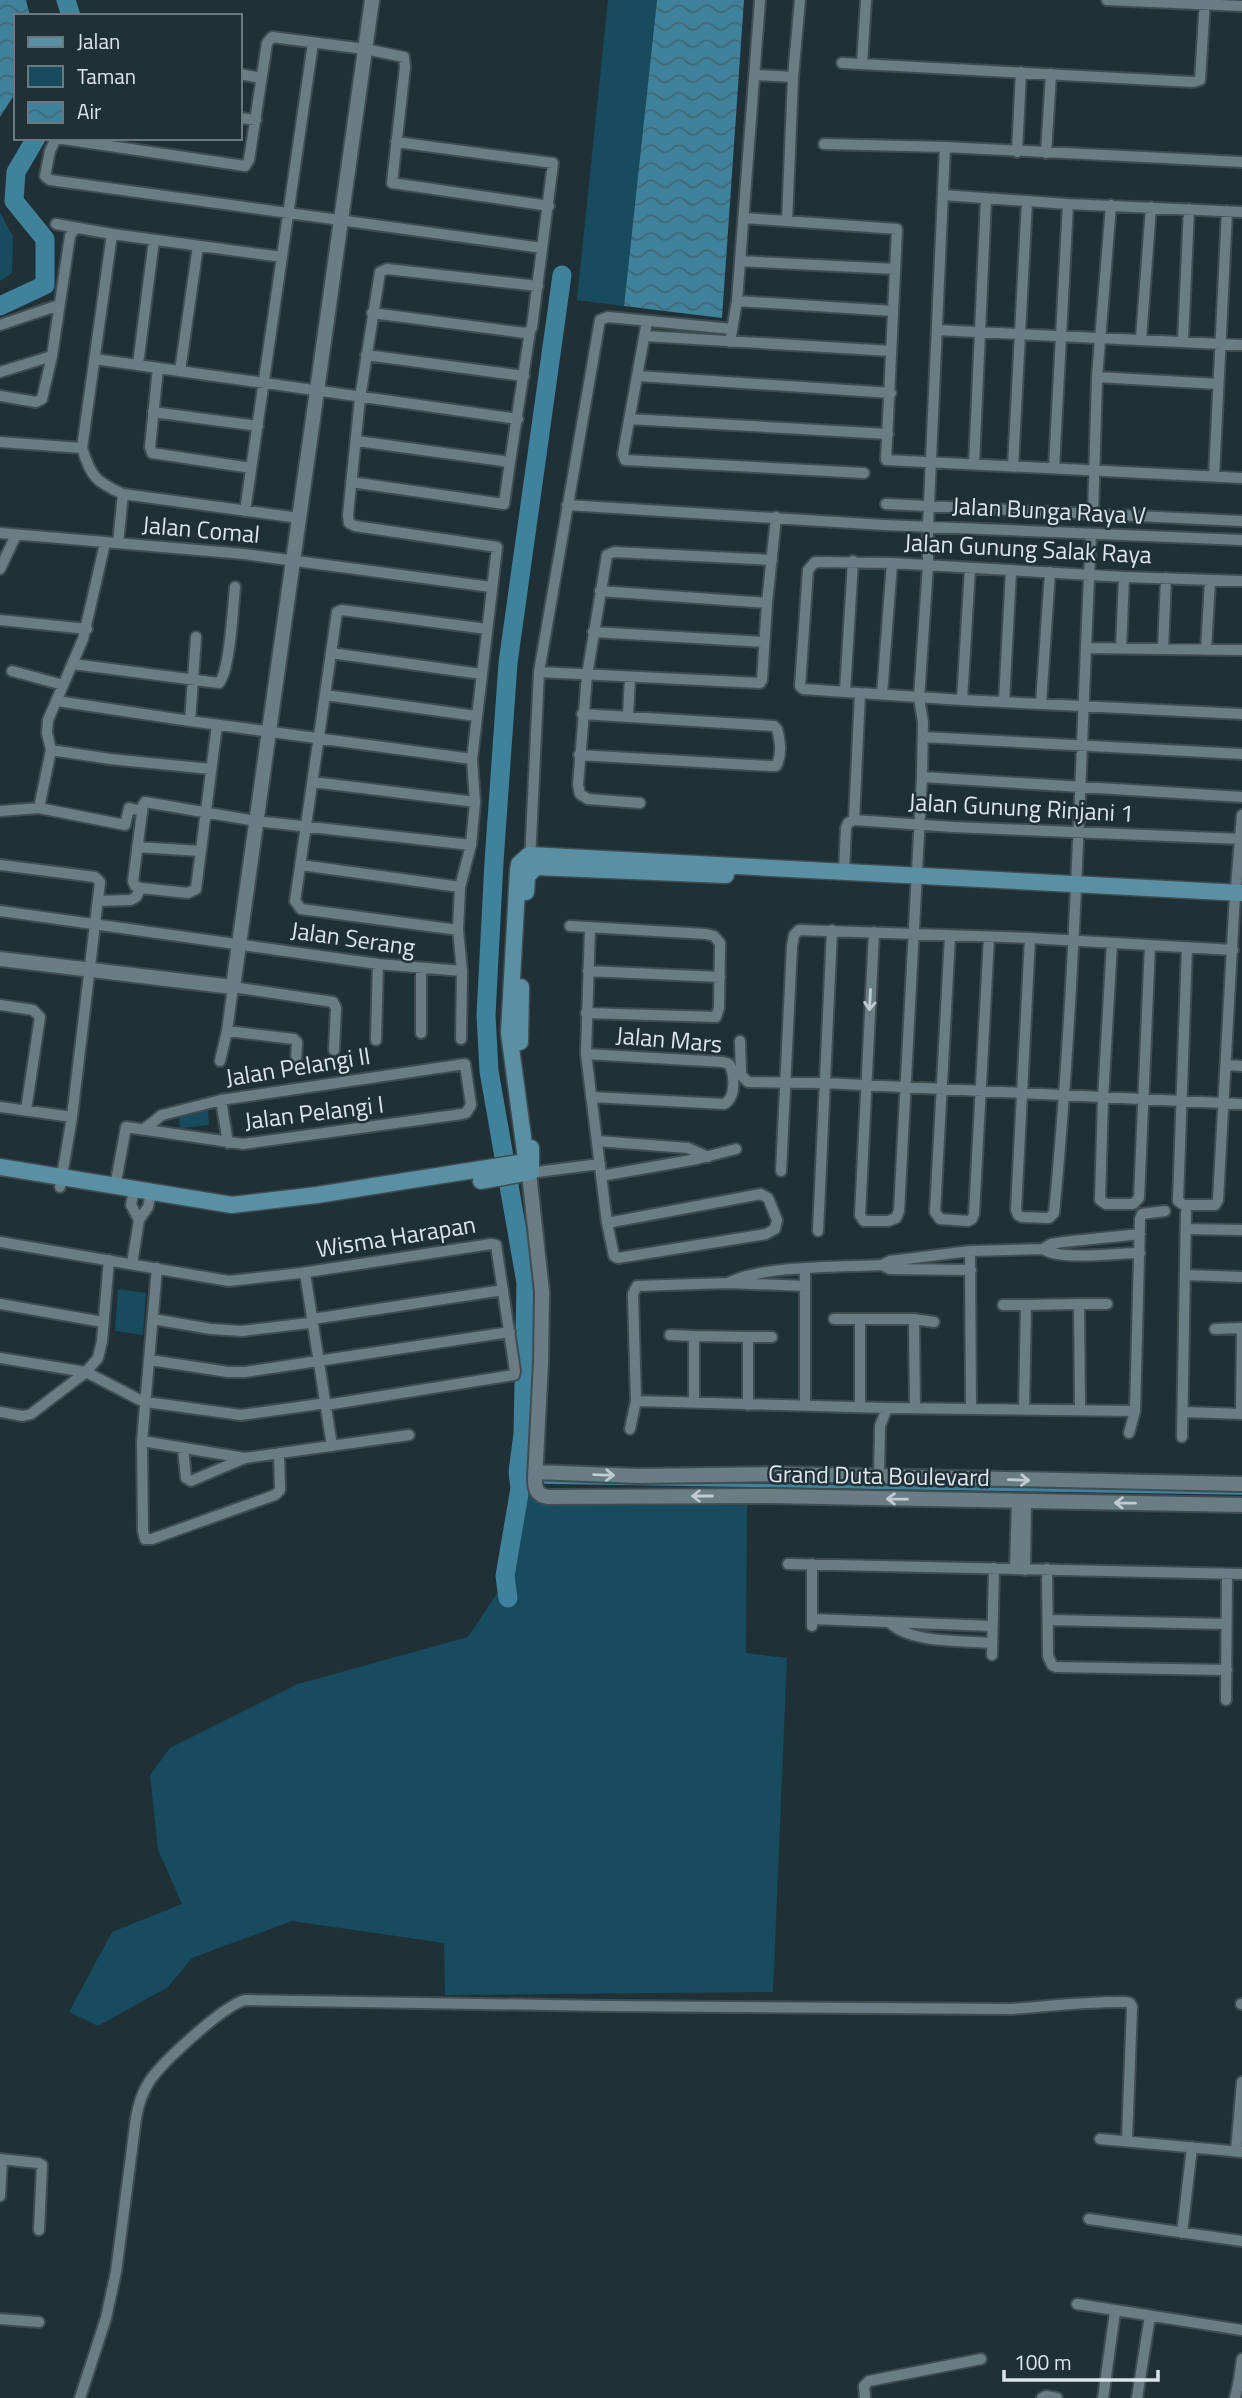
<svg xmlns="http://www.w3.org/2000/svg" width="1242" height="2398" font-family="'Titillium Web',sans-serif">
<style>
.green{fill:#174b5e}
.water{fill:url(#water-waves)}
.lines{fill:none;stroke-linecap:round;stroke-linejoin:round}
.stream{stroke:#40819b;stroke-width:3.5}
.river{stroke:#40819b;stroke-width:19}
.minor-casing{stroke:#3f4d53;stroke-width:14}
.tertiary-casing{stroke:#3f4d53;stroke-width:18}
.secondary-casing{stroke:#3f4d53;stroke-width:19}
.minor{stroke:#6a7c84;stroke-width:10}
.tertiary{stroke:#6a7c84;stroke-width:14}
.secondary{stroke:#5a90a4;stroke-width:16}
.oneway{stroke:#bfcbd0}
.labels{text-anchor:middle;stroke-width:5;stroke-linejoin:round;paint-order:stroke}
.street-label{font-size:24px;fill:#dbe5ea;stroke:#203037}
</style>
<defs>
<pattern id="water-waves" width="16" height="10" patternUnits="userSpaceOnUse" patternTransform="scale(1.75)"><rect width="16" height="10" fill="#40819b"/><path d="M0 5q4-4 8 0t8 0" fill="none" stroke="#416979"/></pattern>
</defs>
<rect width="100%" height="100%" fill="#203037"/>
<path class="green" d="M608,0H657L624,306L577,300Z
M0,212L13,237L12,273L0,281Z
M208,1110L209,1125L180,1128L179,1113Z
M118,1289L146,1293L143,1335L115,1331Z
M514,1495L747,1497L746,1653L787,1658L773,1992L445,1995L444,1943L292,1921L192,1958L168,1987L98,2026L69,2012L112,1932L182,1904L158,1850L150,1775L170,1748L298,1684L468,1637L499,1590Z"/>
<path class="water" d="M0,0H26L30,16H16V92L0,117Z
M657,0H744L722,318L624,306Z"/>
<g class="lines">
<path class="stream" d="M519,1481H530
M537,1482L1242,1493"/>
<path class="river" d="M66,0L71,16
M0,306L45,285V239L14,201L16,172L36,138
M508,1598L505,1576L520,1488L518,1472L523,1434L526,1283L489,1071L486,1015L494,862L508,663L562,275"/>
<defs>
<path id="minor" d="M1107,0L1242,6
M842,63L1193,82L1200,80L1205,0
M862,64L866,0
M240,74L261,78
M756,75L793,77
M240,118L256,120
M824,144L945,147L1242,162
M1017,152L1021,72
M1046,153L1051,74
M943,195L1068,204L1242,212
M744,218L897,229L886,460L1242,478
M787,221L793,77L800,0
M56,224L112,234L282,257
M112,234L82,448C91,477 96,482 123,494L299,518
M542,248L50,180L45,176L50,151L56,138L245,166L249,160L267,43L272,37L365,49L404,57L405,67L392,183L549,206
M740,261L895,269
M737,301L893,311
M372,313L525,333L530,331
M647,321L623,454L625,460L864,473
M0,325L59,305
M937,330L1242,345
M645,336L891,351
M1141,339L1151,207
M1183,340L1189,209
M730,342L737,301L760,0
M366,355L524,376
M95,359L518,419
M138,364L154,240
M158,368L150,447L152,453L251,468
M180,371L198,246
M0,372L52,356
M638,376L891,393
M1097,377L1218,384
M0,396L36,402L42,399L52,356L70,236L73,231L78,228
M153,412L258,426
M629,419L888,434
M357,441L510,462L530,331L532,327L553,163L396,142
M0,442L82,448
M974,464L986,199
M1013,466L1027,201
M1054,468L1068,204
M1214,476L1227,211
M351,482L504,504L510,462
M886,504L1242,521
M567,505L884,525L1242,540
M245,511L313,43
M1093,515L1097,377L1111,205
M0,533L244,554L491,587
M118,543L123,494
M0,569L16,535
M600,591L767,603
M0,620L87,629
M593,632L764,642
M1086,648L1242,650
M1121,648L1124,577
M1163,649L1166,578
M1206,650L1210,581
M331,653L481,674
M73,664L219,683C230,671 233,607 235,587
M12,671L63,685
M539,672L760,683L762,680L767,603L776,517
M845,691L853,561
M860,693L803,689L800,686L808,570L815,562L892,563L1124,577L1242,581
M882,694L892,563
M325,695L476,716
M962,700L970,568
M57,701L190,721L472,759
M1004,702L1011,571
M1041,703L1050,572
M628,716L630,677
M190,721L196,637
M923,737L1242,754
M51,750L110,759L211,769
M579,755L770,766H776C782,756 780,740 777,729L774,726L582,714
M922,777L1242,797
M313,782L475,802
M640,803L588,799L580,794L578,785L587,675L607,555L614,552L772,560
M39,808L125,825L129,808L142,811
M0,811L39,808L51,750L47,733L48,720L83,639L105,543
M854,820L860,693L962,700L1242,714
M137,847L200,851
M530,860L539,672L600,320L608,317L732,329
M1,865L95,877L100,882L72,1117L60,1187
M301,865L460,887
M844,871L846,828L848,823L854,820L953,827L1241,839
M141,888L135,886L133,881L143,805L145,802L256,821L471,845
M98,901L131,900L136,897L141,888L188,893L196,889L217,725
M0,911L378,964L462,971
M570,926L706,934L714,936L720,943L719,1008L716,1017L586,1013
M590,927L586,1054L607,1223L614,1256L618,1258L766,1234L775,1229L777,1220L768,1198L761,1194L607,1223
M458,930L301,909L295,901L337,612L342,610L487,629
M874,932L860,1215L864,1221H888L896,1218L899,1211L922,777L923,722L919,698L928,565V526L945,147
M950,936L935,1212L940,1219L968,1221L972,1219L974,1214L989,937
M1030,938L1016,1210L1018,1215L1022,1217L1049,1218L1054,1213C1076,987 1080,761 1091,535
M1112,943L1103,1098L1100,1200L1106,1204H1133L1139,1198L1150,945
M1187,947L1178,1201L1184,1205H1215L1218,1200L1234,911L1242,815
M421,969V1033
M588,971L720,977
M0,1005L33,1010L40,1017L26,1110
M227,1031L294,1039L297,1042L296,1062
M461,1039L462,971L458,930L460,887L471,845L475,802L472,759L497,547L355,526L349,523L348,515L360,398L380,272L387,269L538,286
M376,1040L378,964
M740,1041L741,1075L748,1082L824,1083L1242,1104
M586,1054L723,1062L729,1064C735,1075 736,1098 724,1104L591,1097
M220,1061L227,1031L233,987L333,1002L336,1008L334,1050
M1226,1065L1242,1066
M221,1100L228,1143
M0,1107L72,1117
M597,1141L688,1148L708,1157
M781,1171L792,946L794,935L799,930L1030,938L1233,950
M529,1173L600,1164
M601,1176L697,1159L736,1149
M115,1187L126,1127L243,1144L462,1114L466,1113L471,1105L465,1064L221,1100L162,1115L144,1129
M134,1190L131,1205L139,1220
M1186,1229L1242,1230
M818,1231L832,930
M0,1242L229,1281L301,1273L491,1244L496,1245L515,1371L514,1375L326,1405
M1043,1249C1061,1261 1117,1253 1140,1253
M970,1251L971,1408
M132,1264L139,1220L148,1207L151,1193
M882,1265L890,1269L971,1270
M157,1268L142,1441L143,1531L145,1539H152L275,1495L280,1490L279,1453
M305,1273L332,1446
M1187,1275L1242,1277
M728,1283L805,1286
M0,1304L103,1322
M1079,1304H1107
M1003,1305H1026
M153,1319L211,1329L242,1331L309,1323
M313,1319L503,1290
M834,1319H860
M914,1319L934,1322
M1215,1329L1242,1328
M670,1335L694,1336
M748,1337H772
M0,1358L86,1372L140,1400
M150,1360L228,1372H245L510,1332
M636,1401L887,1408L1135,1411L1140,1219L1142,1214L1165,1211
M146,1402L241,1415L320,1404
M694,1403V1336L748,1337V1405
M805,1405V1268
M860,1407V1319H914L915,1408
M1024,1409L1026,1305L1079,1304L1080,1409
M0,1412L23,1416L31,1414L86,1372L98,1358L102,1341L109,1260
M1184,1412L1242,1414
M1241,1414L1242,1328
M630,1429L636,1401L633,1294L637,1286L728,1283C762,1265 842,1267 882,1265L890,1261L970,1251L1043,1249L1051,1244L1063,1242L1140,1234
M1129,1433L1135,1411
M1182,1437L1186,1212
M142,1441L245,1458
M183,1448L186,1478L191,1481L245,1458L409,1435
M879,1476L880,1426L887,1408
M788,1564L1242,1574
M1015,1569L1017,1501
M1047,1569L1048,1656L1052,1665L1056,1667L1227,1670
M1025,1570L1026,1501
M812,1619L992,1626
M1048,1620L1226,1624
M891,1624C914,1644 962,1640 992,1643
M812,1626V1564
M992,1655L994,1568
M1226,1700L1227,1574
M1241,2004H1242
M1100,2139L1242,2152
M1236,2151L1242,2082
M0,2159L38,2163L42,2165L39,2230
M0,2196L2,2159
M1089,2219L1242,2241
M1182,2233L1192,2147
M1077,2304L1242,2330
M0,2319L39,2322
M1242,2359L1239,2380L1242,2381
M80,2398L106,2318L116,2272L136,2118C138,2106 142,2093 149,2082C162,2062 223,2006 245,2000L608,2006L1011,2009C1050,2006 1088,2001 1126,2002L1130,2003L1132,2007L1127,2140
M865,2398L864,2386L869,2381L981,2359
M1042,2398L1046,2396L1057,2398
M1103,2398L1115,2312
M1137,2398L1150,2316
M1235,2398L1239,2380"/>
<path id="tertiary" d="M0,959L233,987L372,0
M525,1163L529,1173L542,1292L541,1362L535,1479C535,1490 537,1495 548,1497L770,1496L1242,1505
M535,1472L638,1476L780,1474L1242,1484"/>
<path id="secondary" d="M526,892L527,876L536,867L726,875
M520,1042L521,987
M0,1167L232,1205L317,1195L525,1162L526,1159L509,1033L518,870L519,864L529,855L1242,893
M481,1181L531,1172V1148"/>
</defs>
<use href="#minor" class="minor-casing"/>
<use href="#tertiary" class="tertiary-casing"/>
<use href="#secondary" class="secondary-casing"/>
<use href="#minor" class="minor"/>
<use href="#tertiary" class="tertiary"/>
<use href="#secondary" class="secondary"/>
</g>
<defs><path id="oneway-shaft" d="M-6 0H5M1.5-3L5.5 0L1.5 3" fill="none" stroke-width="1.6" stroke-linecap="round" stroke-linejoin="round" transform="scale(1.75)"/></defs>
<g class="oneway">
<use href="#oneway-shaft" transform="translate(870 1000) rotate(93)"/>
<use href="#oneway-shaft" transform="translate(604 1475) rotate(2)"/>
<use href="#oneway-shaft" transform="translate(1019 1480) rotate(2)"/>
<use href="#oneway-shaft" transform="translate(702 1496) rotate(180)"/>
<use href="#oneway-shaft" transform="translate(897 1499) rotate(-179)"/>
<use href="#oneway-shaft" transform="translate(1125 1503) rotate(-179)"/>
</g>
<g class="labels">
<g class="street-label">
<text transform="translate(1049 511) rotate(3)" y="8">Jalan Bunga Raya V</text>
<text transform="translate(201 530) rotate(5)" y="8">Jalan Comal</text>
<text transform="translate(1028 549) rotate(3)" y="8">Jalan Gunung Salak Raya</text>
<text transform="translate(1021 808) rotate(3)" y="8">Jalan Gunung Rinjani 1</text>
<text transform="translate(353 939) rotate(8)" y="8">Jalan Serang</text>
<text transform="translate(669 1040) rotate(5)" y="8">Jalan Mars</text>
<text transform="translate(298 1067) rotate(-9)" y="8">Jalan Pelangi II</text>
<text transform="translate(314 1113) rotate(-7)" y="8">Jalan Pelangi I</text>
<text transform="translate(396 1237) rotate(-9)" y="8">Wisma Harapan</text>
<text transform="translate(879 1476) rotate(1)" y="8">Grand Duta Boulevard</text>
</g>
</g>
<rect x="14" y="14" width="228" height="126" fill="#203037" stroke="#6b787f" stroke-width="2"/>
<rect x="28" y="37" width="35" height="10" fill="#5a90a4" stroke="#6b787f" stroke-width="2"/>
<text x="77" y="49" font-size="21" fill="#dbe5ea">Jalan</text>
<rect x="28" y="66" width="35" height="21" fill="#174b5e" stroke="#6b787f" stroke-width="2"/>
<text x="77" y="84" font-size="21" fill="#dbe5ea">Taman</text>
<rect x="28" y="102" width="35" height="21" fill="url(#water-waves)" stroke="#6b787f" stroke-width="2"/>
<text x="77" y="119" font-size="21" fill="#dbe5ea">Air</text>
<path d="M1004 2370v10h154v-10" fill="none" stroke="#dbe5ea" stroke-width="3.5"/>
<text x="1014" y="2370" font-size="21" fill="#dbe5ea" stroke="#203037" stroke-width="5" paint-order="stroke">100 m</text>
</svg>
